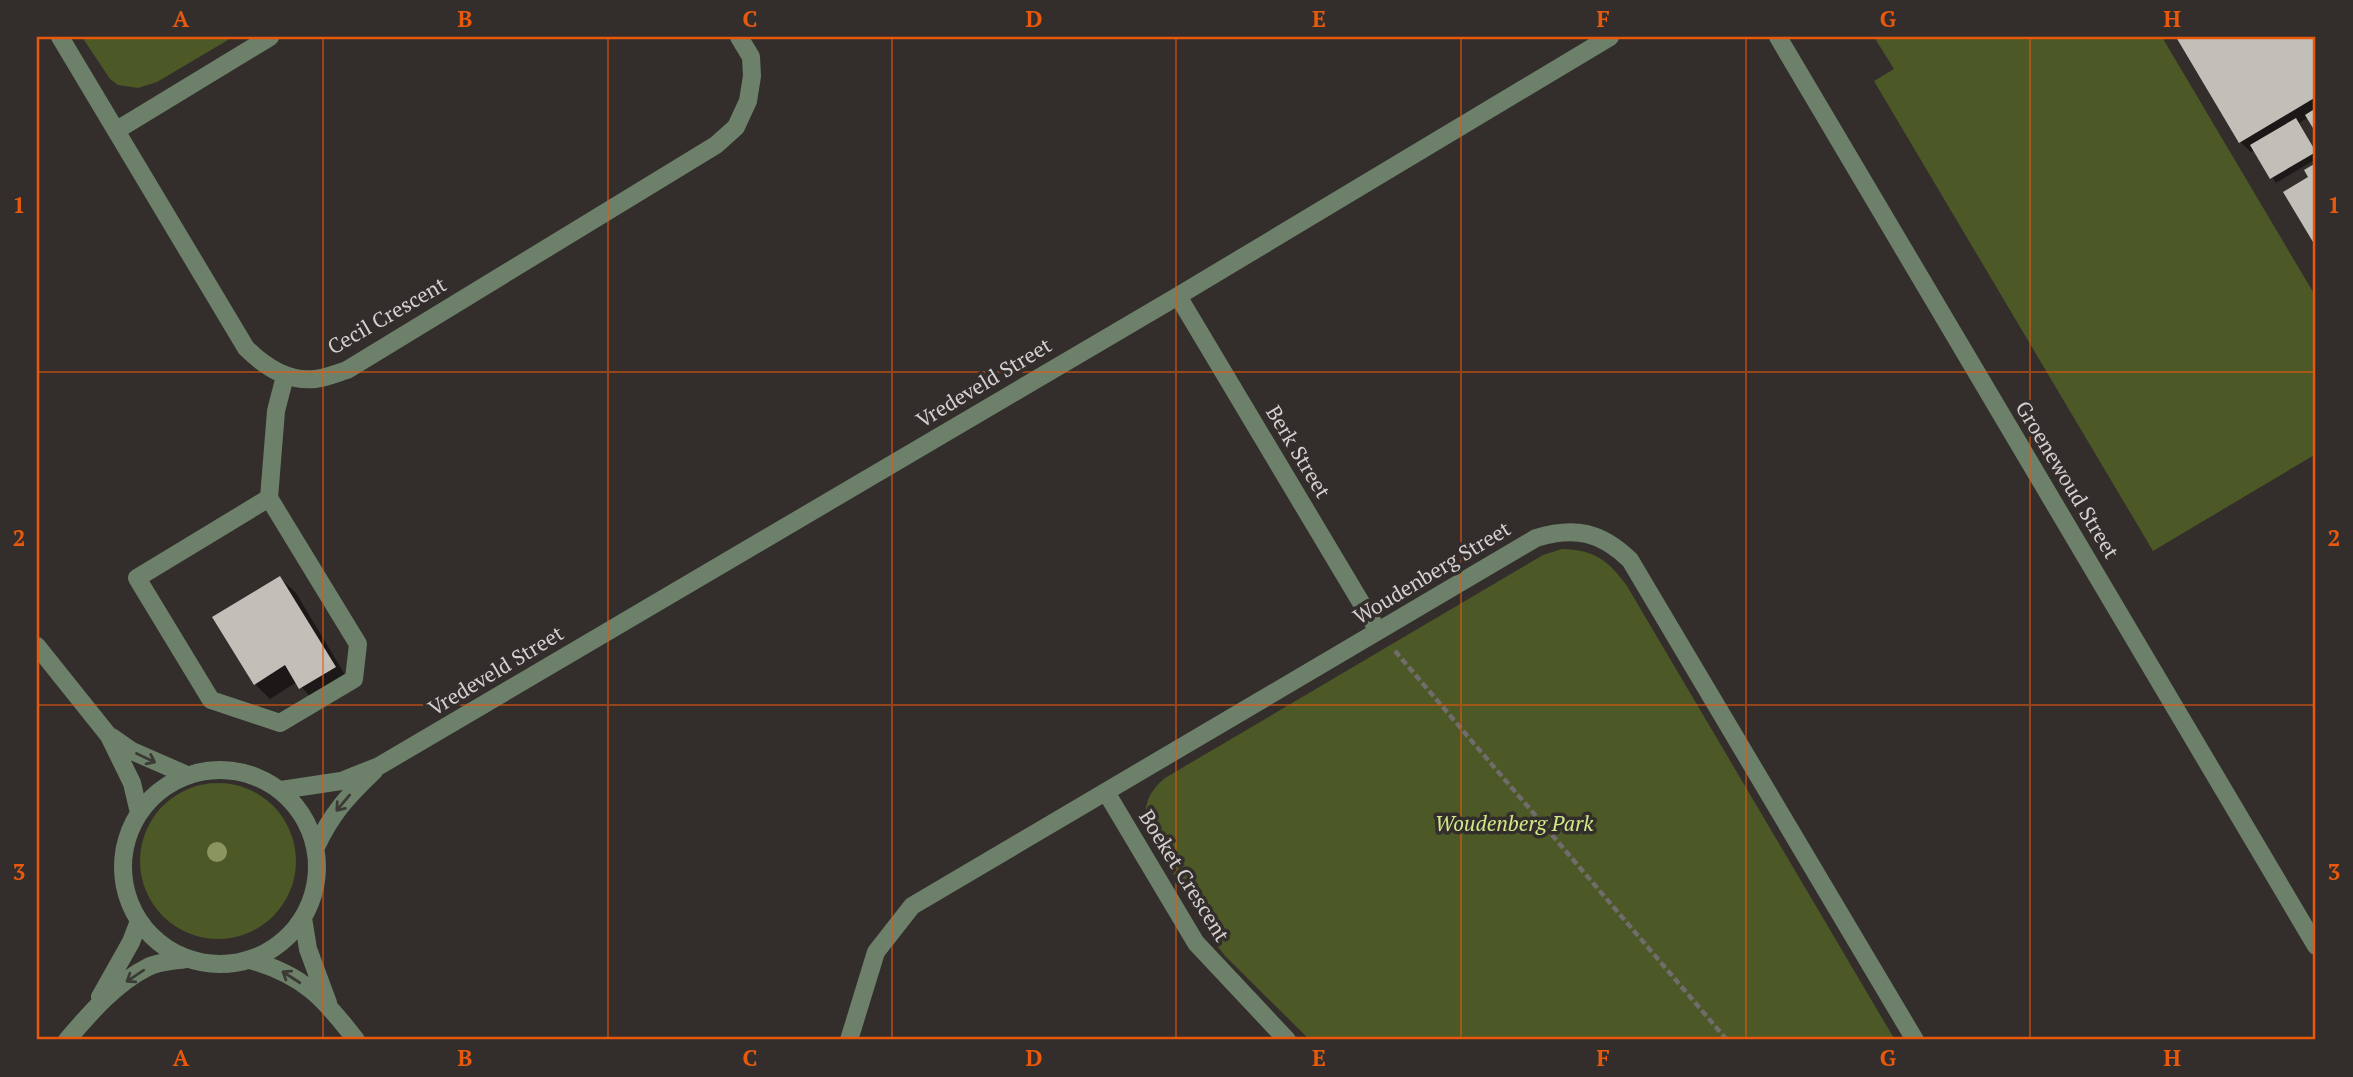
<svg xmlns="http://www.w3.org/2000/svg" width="2353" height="1077" font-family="'PT Serif',serif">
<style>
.green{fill:#4c5825}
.shadow{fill:#0007}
.building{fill:#c2bfb9}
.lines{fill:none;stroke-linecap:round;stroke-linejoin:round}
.path{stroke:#716c6b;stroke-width:4.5;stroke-dasharray:7 3.5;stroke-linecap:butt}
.minor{stroke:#6d816a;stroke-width:18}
.tree{fill:#8a9560}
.oneway{stroke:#3c3a35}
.grid{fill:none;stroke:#e8590c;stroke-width:2;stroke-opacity:0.55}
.labels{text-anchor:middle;stroke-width:7;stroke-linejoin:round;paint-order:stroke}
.street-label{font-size:21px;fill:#d4d0cf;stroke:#332e2c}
.park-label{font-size:21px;font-style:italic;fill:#d2e98a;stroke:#332e2c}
.neatline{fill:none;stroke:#e8590c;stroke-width:2.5}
.grid-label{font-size:23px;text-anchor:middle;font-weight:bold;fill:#e8590c}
</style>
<rect width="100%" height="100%" fill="#332e2c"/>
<path class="green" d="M82,37H233L157,82L138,88L118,85L110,79Z
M1874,37H2162L2316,297V454L2153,551L1874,81L1894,69Z
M1562,549C1595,550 1608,560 1627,586L1895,1040H1310L1225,956L1213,940L1146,828C1143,806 1148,792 1165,778L1543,555Z
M140 861a78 78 0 1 1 156 0a78 78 0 1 1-156 0Z"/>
<path class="shadow" d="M2178,37H2316V129L2309,117L2299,123L2316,152V159L2276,183L2255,150L2251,152L2240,142Z
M280,578L296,593L350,683L316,703L297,682L270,699L255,684Z"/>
<path class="building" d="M2176,37H2316V97L2239,143Z
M2316,108V133L2305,115Z
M2296,118L2316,152L2270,179L2250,145Z
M2316,163V247L2283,192L2308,177L2304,170Z
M280,576L336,667L299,689L285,665L254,685L212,617Z"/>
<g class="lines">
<path class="path" d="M1395,651L1727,1040"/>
<path class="minor" d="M60,37L246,348C264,366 287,382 315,379C325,378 337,373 347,370L716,145L736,127L748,101L752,76L751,57L739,37
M1778,37L2316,946
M117,130L270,37
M1178,296L1378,631
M269,498L137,578L211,700L280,723L354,679L358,644L269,498L276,411L285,376
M37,646L109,736L132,783L139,813
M112,737L132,751L187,775
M123 867a97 97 0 1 1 194 0a97 97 0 1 1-194 0Z
M281,790L341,781L379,766L1178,296L1610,37
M1106,792L1196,943L1287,1040
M316,847C332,813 347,797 374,771
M303,918L308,949L328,1003
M250,960C303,975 324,998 356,1040
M100,997L131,942L139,921
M67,1040C90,1013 116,983 148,967C159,961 174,961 186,959
M849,1040L876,952L912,906L1536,538C1575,526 1601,532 1630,560L1915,1040"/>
</g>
<circle class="tree" cx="217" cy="852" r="10"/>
<defs><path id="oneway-shaft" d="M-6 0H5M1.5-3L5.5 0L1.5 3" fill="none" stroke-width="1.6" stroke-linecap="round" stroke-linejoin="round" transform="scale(1.75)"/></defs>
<g class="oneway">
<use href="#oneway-shaft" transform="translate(146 758) rotate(26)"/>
<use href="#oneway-shaft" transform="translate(343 803) rotate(130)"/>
<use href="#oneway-shaft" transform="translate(135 976) rotate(146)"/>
<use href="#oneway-shaft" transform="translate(291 977) rotate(-147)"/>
</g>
<path class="grid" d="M323,37V1040M608,37V1040M892,37V1040M1176,37V1040M1461,37V1040M1746,37V1040M2030,37V1040M37,372H2316M37,705H2316"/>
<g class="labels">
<g class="street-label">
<text transform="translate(387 316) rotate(-30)" y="7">Cecil Crescent</text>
<text transform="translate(984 383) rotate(-31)" y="7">Vredeveld Street</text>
<text transform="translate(1298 452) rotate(59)" y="7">Berk Street</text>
<text transform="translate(2067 480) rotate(59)" y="7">Groenewoud Street</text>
<text transform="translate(1432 573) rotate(-31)" y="7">Woudenberg Street</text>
<text transform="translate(496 671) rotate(-31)" y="7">Vredeveld Street</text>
<text transform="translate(1184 876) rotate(58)" y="7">Boeket Crescent</text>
</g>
<g class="park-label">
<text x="1514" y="831">Woudenberg Park</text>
</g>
</g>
<rect width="2353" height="1077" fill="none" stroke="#332e2c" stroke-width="77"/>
<rect x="38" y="38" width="2276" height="1000" class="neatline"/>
<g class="grid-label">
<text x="181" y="27">A</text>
<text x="465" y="27">B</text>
<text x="750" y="27">C</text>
<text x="1034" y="27">D</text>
<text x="1319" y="27">E</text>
<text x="1603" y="27">F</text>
<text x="1888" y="27">G</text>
<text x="2172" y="27">H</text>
<text x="19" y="213">1</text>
<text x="2334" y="213">1</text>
<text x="19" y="546">2</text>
<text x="2334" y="546">2</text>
<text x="19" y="880">3</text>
<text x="2334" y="880">3</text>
<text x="181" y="1066">A</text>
<text x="465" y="1066">B</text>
<text x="750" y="1066">C</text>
<text x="1034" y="1066">D</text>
<text x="1319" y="1066">E</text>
<text x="1603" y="1066">F</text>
<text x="1888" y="1066">G</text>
<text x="2172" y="1066">H</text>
</g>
</svg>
